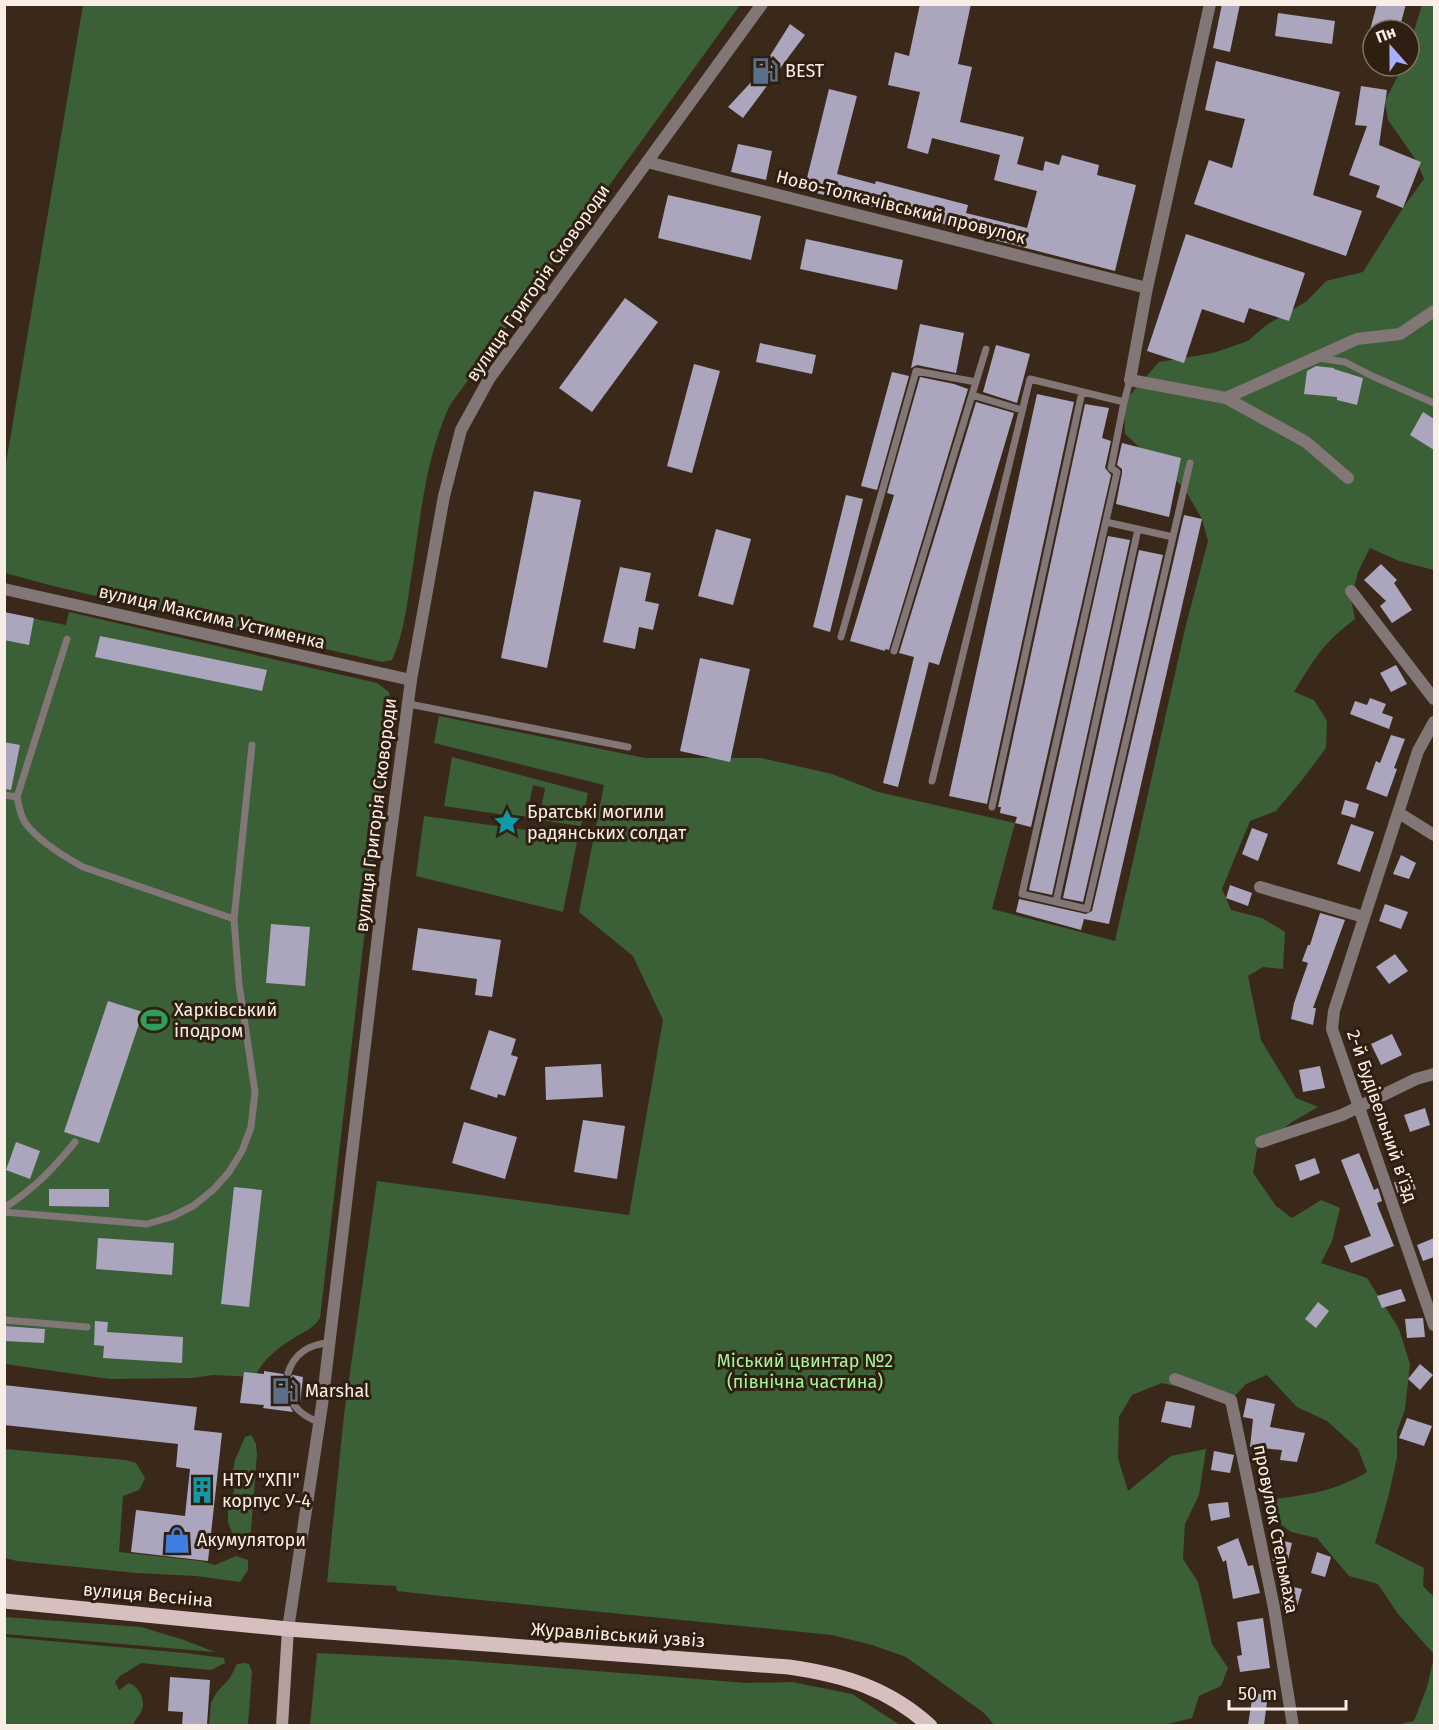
<svg xmlns="http://www.w3.org/2000/svg" width="1439" height="1730" font-family="'Fira Sans',sans-serif">
<style>
.green{fill:#3b5f37}
.building{fill:#aba5bd}
.lines{fill:none;stroke-linecap:round;stroke-linejoin:round}
.service{stroke:#827676;stroke-width:7}
.minor{stroke:#827676;stroke-width:12}
.tertiary{stroke:#827676;stroke-width:12}
.secondary{stroke:#b39fa0;stroke-width:12}
.primary{stroke:#d8bfbf;stroke-width:15}
.labels{text-anchor:middle;stroke-width:6;stroke-linejoin:round;paint-order:stroke}
.poi-label{font-size:18px;fill:#f9eee5;stroke:#2f1f11;text-anchor:start}
.street-label{font-size:18px;fill:#f9eee5;stroke:#2f1f11}
.park-label{font-size:18px;fill:#a3f59b;stroke:#2f1f11}
</style>
<rect width="100%" height="100%" fill="#3a291b"/>
<path class="green" d="M83,5H740L450,405C424,460 420,525 410,585C406,611 403,636 392,660L382,662L53,586L5,573V469Z
M1422,5H1434V570L1399,561L1370,548L1358,572L1351,599L1355,619C1324,642 1314,659 1294,692L1314,700L1327,721L1326,748L1302,780L1276,811L1250,821L1222,889L1231,910L1262,918L1285,932L1283,969L1263,967L1248,976L1261,1040L1296,1098L1318,1107L1292,1122L1257,1149L1253,1173L1276,1206L1292,1218L1321,1200L1340,1208L1332,1241L1321,1263L1367,1278L1399,1329L1410,1364L1405,1409L1397,1432V1457L1388,1498L1375,1543L1424,1568L1423,1586L1434,1597V1654L1398,1614L1378,1584L1349,1576L1317,1538L1291,1532L1270,1516L1276,1499C1312,1494 1335,1491 1367,1472L1358,1449L1327,1421L1297,1407L1267,1375L1246,1384L1231,1400L1162,1383L1132,1395L1119,1417L1118,1458L1128,1491L1171,1456L1206,1449L1199,1495L1185,1524L1183,1559L1198,1582L1212,1644L1228,1668L1221,1686L1199,1696L1192,1718L1164,1725H994L984,1713L906,1657L872,1645L832,1635L441,1596L397,1591L396,1586L327,1582L344,1415L377,1181L629,1215L663,1020L633,956L579,912L604,785L434,743L439,716L645,758H761L832,774L878,792L1015,823L992,909L1115,941L1185,629L1208,541L1202,519L1184,488L1125,434L1124,402L1159,362L1213,353L1248,341L1265,326L1307,301L1326,281L1363,272L1403,208L1424,179L1416,160L1388,120L1385,101L1403,66H1409V47Z
M69,612L377,683L389,692L391,705L320,1318C313,1329 305,1331 294,1338C279,1347 262,1360 255,1377L213,1375L192,1378L109,1379L5,1364V613L66,625Z
M452,757L588,793L581,826L539,820L545,788L533,785L526,818L444,806Z
M424,816L578,837L563,912L416,876Z
M251,1435L256,1444L257,1454L251,1531L246,1539L234,1538L228,1522V1507L232,1500L234,1490L232,1475L235,1460L245,1437Z
M5,1449L126,1460L136,1463L145,1478L139,1490L123,1496L119,1552L201,1561L215,1565L236,1556L248,1560V1570L240,1582L196,1576L137,1573L17,1561L5,1558Z
M4,1617L141,1627L184,1640L215,1652L5,1634Z
M5,1637L185,1653L224,1658L225,1663L211,1670L141,1663L120,1676L115,1682L119,1690L129,1683C139,1687 147,1701 141,1712C138,1717 135,1720 133,1725H5Z
M317,1653L457,1660L747,1683L792,1682L852,1694L900,1725H310Z
M1434,1657V1725H1396L1414,1721L1427,1687Z
M245,1663L249,1664L252,1672L248,1725H209L211,1703L217,1692L230,1678L237,1664Z"/>
<path class="building" d="M920,4H971L958,64L972,67L960,122L1024,137L1017,164L1043,171L1045,161L1059,165L1062,155L1099,165L1097,175L1136,185L1115,271L983,237L984,234L804,190L829,89L857,96L837,174L875,184L876,181L968,205L966,213L1027,228L1037,191L994,180L1000,155L932,138L928,154L907,148L920,92L888,85L895,52L909,56Z
M1222,4H1240L1230,52L1213,48Z
M1377,4H1406L1399,30H1370Z
M1278,13L1335,21L1332,44L1275,36Z
M790,24L805,35L743,118L728,107L754,79L758,66L768,59Z
M1216,61L1340,92L1313,195L1362,211L1346,256L1194,204L1209,160L1232,168L1245,119L1205,110Z
M1361,86L1387,90L1379,145L1421,162L1403,208L1376,197L1380,186L1349,175L1367,126L1355,125Z
M738,144L772,151L766,180L731,172Z
M668,195L761,216L751,260L658,238Z
M1186,234L1305,273L1289,321L1249,308L1244,323L1202,309L1184,363L1147,351Z
M806,239L903,260L897,290L800,269Z
M625,298L658,322L592,412L559,388Z
M920,324L964,333L956,373L917,365L911,368Z
M760,343L816,355L812,374L756,362Z
M996,345L1030,354L1017,403L983,392Z
M694,364L720,371L692,473L667,466Z
M1316,366L1334,368V369L1363,378L1357,405L1337,400V397L1304,394L1307,371Z
M892,372L909,376L877,490L861,486Z
M920,377L954,384L968,389L889,650L885,649V651L850,641L894,495L887,493Z
M1037,394L1074,402L987,804L949,796Z
M976,402L1014,413L939,665L929,662L898,787L883,783L914,657L899,653Z
M1085,404L1109,408L1102,438L1111,441L1105,468L1111,475L1031,827L1015,823L1017,817L1000,813L1001,807H998Z
M1423,412L1434,419V450L1410,435Z
M1122,443L1181,458L1169,517L1116,504L1122,473V469L1117,465Z
M534,491L581,500L547,668L501,658Z
M846,495L863,499L830,632L813,627Z
M1184,515L1202,519L1109,924L1084,919L1081,930L1016,912L1019,899L1086,914L1092,911Z
M716,529L751,539L733,605L698,596Z
M1108,536L1130,540L1052,895L1029,890Z
M1139,550L1163,555L1083,902L1063,898Z
M1381,564L1397,580L1394,583L1412,610L1392,623L1380,606L1386,601L1364,580Z
M620,567L651,573L645,601L659,604L653,630L639,627L635,649L603,642Z
M4,612L34,618L29,645L4,640Z
M100,636L267,670L262,691L95,657Z
M700,658L750,669L730,762L680,751Z
M1396,665L1407,684L1391,692L1380,673Z
M1370,698L1386,704L1382,713L1393,717L1389,729L1350,714L1355,701L1367,705Z
M1391,735L1405,739L1394,768L1397,769L1387,797L1366,789L1376,761L1380,763Z
M4,742L20,745L11,790L4,789Z
M1345,800L1359,804L1355,818L1341,814Z
M1351,824L1374,832L1360,872L1337,864Z
M1252,828L1268,834L1258,861L1242,854Z
M1401,855L1416,863L1409,879L1393,874Z
M1230,885L1252,893L1248,906L1226,898Z
M1385,904L1408,912L1401,929L1379,921Z
M1320,913L1345,920L1313,1008H1316L1313,1025L1291,1019L1294,1003L1308,963L1302,961L1308,945H1310Z
M271,924L310,927L305,986L266,983Z
M418,928L501,940L492,997L475,995L477,979L412,970Z
M1395,954L1408,971L1389,984L1376,967Z
M108,1001L143,1012L99,1143L64,1132Z
M489,1030L516,1039L511,1055L518,1057L505,1096L498,1094L497,1098L470,1089Z
M1392,1034L1402,1055L1381,1065L1371,1044Z
M601,1064L603,1097L546,1100L545,1067Z
M1320,1066L1325,1088L1303,1092L1299,1070Z
M1425,1108L1430,1125L1410,1132L1404,1115Z
M583,1120L625,1126L617,1179L574,1172Z
M464,1122L517,1137L505,1179L452,1163Z
M16,1142L40,1151L30,1179L6,1170Z
M1359,1153L1374,1190L1378,1188L1382,1201L1377,1203L1379,1209L1394,1246L1351,1263L1344,1246L1371,1236L1341,1160Z
M1315,1158L1320,1173L1300,1181L1295,1165Z
M1411,1176L1416,1189L1398,1195L1394,1182Z
M234,1187L262,1190L249,1307L221,1304Z
M49,1189H109V1207L49,1206Z
M98,1238L174,1243L172,1275L96,1269Z
M1434,1238V1257L1423,1261L1417,1245Z
M1401,1289L1406,1301L1382,1308L1377,1296Z
M1318,1302L1329,1311L1316,1328L1305,1319Z
M1423,1318L1425,1337L1407,1338L1405,1319Z
M95,1321L108,1322L107,1332L183,1337L182,1363L103,1358L104,1346L94,1345Z
M4,1326L45,1329L44,1343L4,1341Z
M1420,1364L1433,1375L1420,1390L1408,1379Z
M264,1371L283,1374L286,1378L293,1375L303,1377L300,1403L292,1391H286L284,1395L293,1412L263,1408L264,1405L240,1403L244,1372L264,1374Z
M4,1385L197,1407L194,1430L222,1433L208,1561L131,1552L136,1510L185,1516L190,1469L176,1467L178,1444L4,1425Z
M1247,1398L1275,1404L1270,1427L1305,1433L1297,1462L1280,1460L1282,1450L1250,1447L1253,1419L1243,1417Z
M1166,1401L1195,1406L1191,1428L1161,1422Z
M1407,1418L1432,1426L1424,1446L1399,1438Z
M1214,1451L1234,1455L1230,1473L1211,1470Z
M1228,1502L1230,1517L1211,1521L1208,1504Z
M1238,1538L1248,1566L1253,1565L1260,1593L1233,1599L1226,1560L1223,1562L1217,1547Z
M1276,1539L1292,1543L1287,1564L1273,1561L1272,1555Z
M1317,1552L1331,1557L1325,1577L1311,1573Z
M1285,1585L1302,1589L1296,1610L1282,1606L1281,1602Z
M1263,1618L1270,1668L1240,1672L1237,1656L1242,1655L1237,1622Z
M170,1677L210,1680L207,1725H182L183,1712L168,1711Z
M1253,1693L1268,1695L1264,1725H1248Z"/>
<g class="lines">
<path class="service" d="M986,349L972,395L1022,410
M1319,358L1345,362L1372,376L1434,403
M1124,402L1111,468L1117,472L1022,894L1087,909L1190,463
M1106,522L1173,537
M841,637L916,371L976,382
M67,639L17,797C19,806 20,816 26,824C40,842 63,856 83,867L234,919
M894,651L972,395
M409,704L628,747
M932,781L1030,379L1124,402L1130,380
M4,795L17,797
M992,807L1082,392
M1056,902L1138,529
M4,1208C35,1188 52,1170 75,1142
M4,1212L147,1224L171,1217L193,1206L213,1190L229,1172L242,1151L251,1127L255,1092L239,984L234,919L252,745
M4,1320L87,1327
M288,1373C294,1354 309,1344 329,1343
M289,1396C295,1410 305,1417 319,1422"/>
<path class="minor" d="M1210,4L1147,288L1130,380L1226,398L1357,339L1400,334L1434,311
M647,162L1147,288
M1226,398L1306,442L1348,478
M4,589L411,680
M1351,591L1434,699
M1434,722L1418,751L1334,1011L1332,1029L1434,1325
M1399,813L1434,835
M1260,887L1364,917
M1261,1142L1342,1115L1416,1079L1434,1074
M1175,1379L1231,1400L1274,1608L1293,1726"/>
<path class="tertiary" d="M288,1629L322,1405L385,877L411,680L444,496L461,430L489,379L762,4"/>
<path class="secondary" d="M282,1726L288,1629"/>
<path class="primary" d="M4,1601L288,1629L789,1667C844,1675 888,1688 930,1726"/>
</g>
<defs>
<symbol id="fuel-bare" viewBox="-9 -9 18 18"><path d="M-5.5-6h7V0h2V4h1.3V-2.5L3-4.5l.8-.8L6-3V5H2.5V1h-1V6h-7ZM-4.2-4.7v3.2H.2V-4.7Z" fill="#5c6f8a" stroke="#2f1f11" stroke-width="2.5" paint-order="stroke"/></symbol>
<symbol id="sight-bare" viewBox="-9 -9 18 18"><path d="M0-6L1.8-2.2L6-1.7L2.9 1.2L3.7 5.4L0 3.3L-3.7 5.4L-2.9 1.2L-6-1.7L-1.8-2.2Z" fill="#0f9aa8" stroke="#2f1f11" stroke-width="2.5" paint-order="stroke"/></symbol>
<symbol id="stadium-bare" viewBox="-9 -9 18 18"><path d="M0-5a6.5 5 0 1 0 0 10a6.5 5 0 1 0 0-10ZM-3.5-1.8h7v3.6h-7Z" fill="#2e9e5b" stroke="#2f1f11" stroke-width="2.5" paint-order="stroke"/></symbol>
<symbol id="building-bare" viewBox="-9 -9 18 18"><path d="M-4-6H4V6H1V3H-1V6H-4ZM-2.5-4.3h1.7v1.8h-1.7ZM.8-4.3h1.7v1.8H.8ZM-2.5-1h1.7V.8h-1.7ZM.8-1h1.7V.8H.8Z" fill="#0f9aa8" stroke="#2f1f11" stroke-width="2.5" paint-order="stroke"/></symbol>
<symbol id="shop-bare" viewBox="-9 -9 18 18"><path d="M-5-2.5h2.3a2.7 3.5 0 0 1 5.4 0H5L5.5 6h-11ZM-1.5-2.5h3a1.5 2.3 0 0 0-3 0Z" fill="#3f7fe0" stroke="#2f1f11" stroke-width="2.5" paint-order="stroke"/></symbol>
</defs>
<g fill-rule="evenodd">
<use href="#fuel-bare" x="746" y="52" width="38" height="38"/>
<use href="#sight-bare" x="488" y="803" width="38" height="38"/>
<use href="#stadium-bare" x="135" y="1001" width="38" height="38"/>
<use href="#fuel-bare" x="266" y="1372" width="38" height="38"/>
<use href="#building-bare" x="183" y="1471" width="38" height="38"/>
<use href="#shop-bare" x="158" y="1521" width="38" height="38"/>
</g>
<g class="labels">
<g class="poi-label">
<text x="785" y="77">BEST</text>
<text x="527" y="818">Братські могили<tspan x="527" dy="21">радянських солдат</tspan></text>
<text x="174" y="1016">Харківський<tspan x="174" dy="21">іподром</tspan></text>
<text x="305" y="1397">Marshal</text>
<text x="222" y="1486">НТУ "ХПІ"<tspan x="222" dy="21">корпус У-4</tspan></text>
<text x="197" y="1546">Акумулятори</text>
</g>
<g class="street-label">
<text transform="translate(901 207) rotate(14)" y="6">Ново-Толкачівський провулок</text>
<text transform="translate(538 283) rotate(-55)" y="6">вулиця Григорія Сковороди</text>
<text transform="translate(212 617) rotate(13)" y="6">вулиця Максима Устименка</text>
<text transform="translate(376 815) rotate(-83)" y="6">вулиця Григорія Сковороди</text>
<text transform="translate(1382 1116) rotate(71)" y="6">2-й Будівельний в’їзд</text>
<text transform="translate(1276 1529) rotate(79)" y="6">провулок Стельмаха</text>
<text transform="translate(148 1595) rotate(5)" y="6">вулиця Весніна</text>
<text transform="translate(618 1635) rotate(4)" y="6">Журавлівський узвіз</text>
</g>
<g class="park-label">
<text x="805" y="1367">Міський цвинтар №2<tspan x="805" dy="21">(північна частина)</tspan></text>
</g>
</g>
<rect width="1439" height="1730" fill="none" stroke="#f9eee5" stroke-width="12"/>
<g transform="translate(1391 48) rotate(339)"><circle r="28" fill="#2f1f11" stroke="#807266" stroke-width="1.5"/>
<path d="M0-4.5L10 22L0 15L-10 22Z" fill="#a9b0fc"/>
<text y="-9" font-size="16" font-weight="bold" text-anchor="middle" fill="#f9eee5">Пн</text>
</g>
<path d="M1229 1700v9h117v-9" fill="none" stroke="#f9eee5" stroke-width="3"/>
<text x="1238" y="1700" font-size="18" fill="#f9eee5" stroke="#2f1f11" stroke-width="4.5" paint-order="stroke">50 m</text>
</svg>
